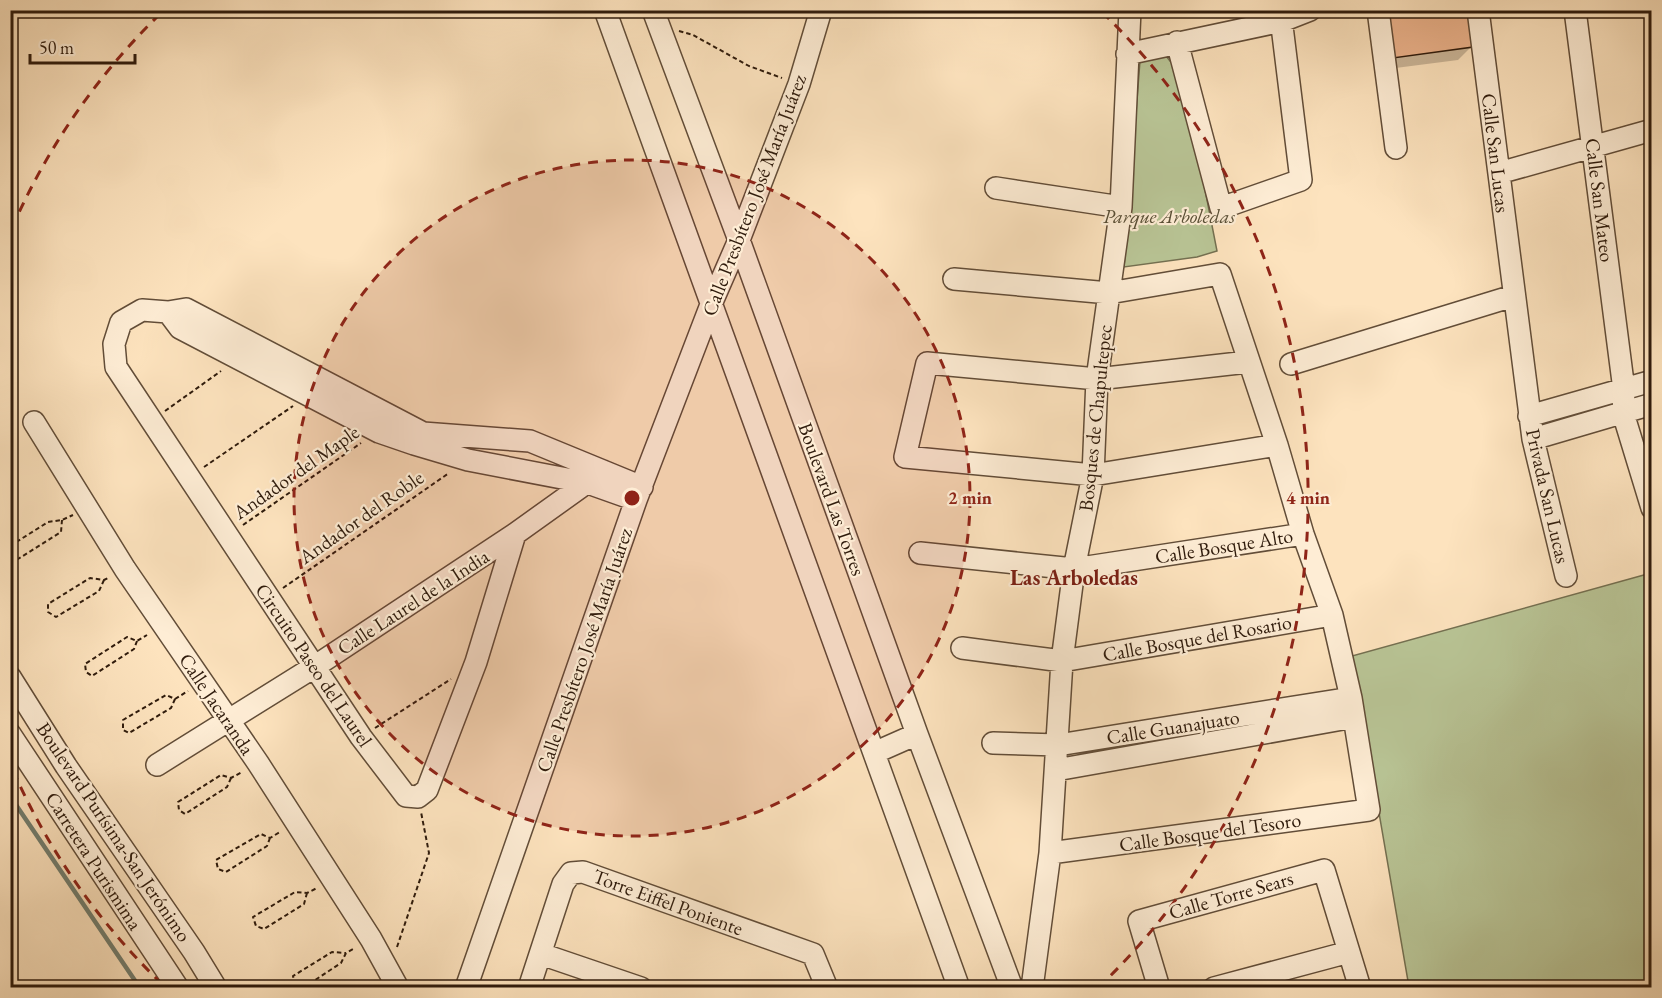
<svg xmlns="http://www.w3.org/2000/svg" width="1662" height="998" font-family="'EB Garamond',serif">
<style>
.green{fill:#b9c596;stroke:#747051;stroke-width:1.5}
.shadow{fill:#0003}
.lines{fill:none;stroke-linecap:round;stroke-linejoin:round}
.stream{stroke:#727d6e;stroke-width:4.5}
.building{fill:#ebb28b;stroke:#2f1b0c;stroke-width:1.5}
.minor-casing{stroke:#624d38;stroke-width:24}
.path{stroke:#2f1b0c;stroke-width:2;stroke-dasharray:4.5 3;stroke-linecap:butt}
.minor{stroke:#feedd5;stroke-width:21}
.ring{fill:none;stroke:#8f2418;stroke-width:3;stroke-dasharray:10 8}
.labels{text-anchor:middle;stroke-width:4.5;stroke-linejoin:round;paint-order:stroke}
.street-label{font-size:20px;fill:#2f1b0c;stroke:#feedd5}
.park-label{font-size:20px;font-style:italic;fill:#584e35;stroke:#feedd5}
.quarter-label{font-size:22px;font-weight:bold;fill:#7a1f14;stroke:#feedd5}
.centre{fill:#8f2418;stroke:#feedd5;stroke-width:3}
.ring-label{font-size:18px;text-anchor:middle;font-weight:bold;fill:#8f2418;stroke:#feedd5;stroke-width:4.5;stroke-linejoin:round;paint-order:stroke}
</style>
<rect width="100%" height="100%" fill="#fde3be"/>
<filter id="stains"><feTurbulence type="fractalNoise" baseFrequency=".00333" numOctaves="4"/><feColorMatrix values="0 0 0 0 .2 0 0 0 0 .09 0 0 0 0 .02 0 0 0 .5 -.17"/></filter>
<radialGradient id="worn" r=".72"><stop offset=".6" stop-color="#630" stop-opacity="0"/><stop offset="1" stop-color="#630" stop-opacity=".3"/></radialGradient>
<path class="green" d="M1166,56L1183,77L1217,251L1197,257L1124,267L1140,61Z
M1651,573V987H1409L1352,656Z"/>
<path class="shadow" d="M1374,10L1472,46L1458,60L1380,70Z"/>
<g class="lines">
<path class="stream" d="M10,796L140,988"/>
</g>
<path class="building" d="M1388,10H1469L1473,47L1393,58Z"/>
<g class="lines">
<defs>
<path id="minor" d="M605,10L959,988
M653,10L739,240L917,734L1012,988
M1378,10L1396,148
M1478,10L1533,439L1566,576
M1575,10L1624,390L1623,413L1652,508
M1177,42L1221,208L1301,180L1280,10
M1127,54L1282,21L1310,10
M1499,173L1652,130
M996,188L1121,207
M954,279L1109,293L1220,274L1277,445L1303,534L1332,615L1351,698L1369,810L1050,853
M168,312L180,328L379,432L414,444L468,460L588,483L636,500
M1248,362L1097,379L927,363L905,457L1093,475L1277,445
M1291,364L1513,296
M1529,416L1652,381
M34,422L125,569L258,763L371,939L398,988
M1533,439L1652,404
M515,534L476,662L427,790L418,797L406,796L361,737L116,367L114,344L121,322L142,310L168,312L186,309L423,433L530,441L642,487
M920,553L1074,569L1303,534
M962,648L1062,661L1332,615
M10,677L66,766L194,952L216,988
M10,734L178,988
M993,743L1058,745L1351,698
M874,753L917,734
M157,765L314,667L515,534L603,471
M1056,770L1354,717
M541,954L641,988
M466,988L636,500L712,302L739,240L799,84L821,10
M529,988L563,884L571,873L583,872L813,954L827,988
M1032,988L1050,853L1062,661L1074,569L1093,475L1097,379L1121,207L1130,10
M1159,988L1139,921L1324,870L1360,988
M1214,988L1349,952"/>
</defs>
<use href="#minor" class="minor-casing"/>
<path class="path" d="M679,31L693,35L749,66L782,78
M165,411L221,371
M204,467L293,406
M243,525L361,443
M10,546L48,522L62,520L73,515
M10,555L18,559L61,532L62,520
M104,580L99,591L56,617L48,612V604L90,578L104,580L110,577
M283,588L449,473
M137,641L134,649L92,676L86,672L85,664L127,637L137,641L147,635
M175,699L171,708L129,733L123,730V720L166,695L175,699L188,691
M375,728L451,679
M231,778L227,787L185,814L179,810L178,802L221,775L231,778L242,772
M270,838L267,846L226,872L218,869L216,860L261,834L270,838L280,832
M307,893L304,904L264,929L256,926L253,917L295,892L307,893L317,888
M397,947L429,853L421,812
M302,988L295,985L293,976L332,952L346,953
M303,988L341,963L346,953L355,948"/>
<use href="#minor" class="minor"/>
</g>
<circle cx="632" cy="498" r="338" fill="#8f2418" fill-opacity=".12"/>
<g class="ring">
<circle cx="632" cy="498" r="338"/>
<path d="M162 984A676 676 0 0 1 12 768M12 228A676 676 0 0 1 162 12M1102 12A676 676 0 0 1 1102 984"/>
</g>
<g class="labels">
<g class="street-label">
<text transform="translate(1496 153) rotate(83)" y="7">Calle San Lucas</text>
<text transform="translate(754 195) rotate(-69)" y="7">Calle Presbítero José María Juárez</text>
<text transform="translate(1600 200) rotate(83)" y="7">Calle San Mateo</text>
<text transform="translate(1095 418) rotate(-84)" y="7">Bosques de Chapultepec</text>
<text transform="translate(296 472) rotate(-35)" y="7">Andador del Maple</text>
<text transform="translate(1548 496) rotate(77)" y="7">Privada San Lucas</text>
<text transform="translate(832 499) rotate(70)" y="7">Boulevard Las Torres</text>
<text transform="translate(361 517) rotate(-35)" y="7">Andador del Roble</text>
<text transform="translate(1224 546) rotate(-9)" y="7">Calle Bosque Alto</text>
<text transform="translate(413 602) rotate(-33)" y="7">Calle Laurel de la India</text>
<text transform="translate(1197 638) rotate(-10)" y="7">Calle Bosque del Rosario</text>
<text transform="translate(584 650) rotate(-71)" y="7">Calle Presbítero José María Juárez</text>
<text transform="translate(314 665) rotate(56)" y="7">Circuito Paseo del Laurel</text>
<text transform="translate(217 704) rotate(56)" y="7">Calle Jacaranda</text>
<text transform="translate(1173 727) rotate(-9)" y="7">Calle Guanajuato</text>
<text transform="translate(114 832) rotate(56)" y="7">Boulevard Purísima-San Jerónimo</text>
<text transform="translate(1210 832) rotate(-8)" y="7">Calle Bosque del Tesoro</text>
<text transform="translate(94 861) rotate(57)" y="7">Carretera Purismima</text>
<text transform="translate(1231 895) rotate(-16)" y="7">Calle Torre Sears</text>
<text transform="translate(668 902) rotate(20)" y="7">Torre Eiffel Poniente</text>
</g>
<g class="park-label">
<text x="1169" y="223">Parque Arboledas</text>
</g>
<g class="quarter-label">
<text x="1074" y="585">Las Arboledas</text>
</g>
</g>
<circle cx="632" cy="498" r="9" class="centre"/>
<g class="ring-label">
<text x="970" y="504">2 min</text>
<text x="1308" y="504">4 min</text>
</g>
<rect width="1662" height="998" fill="none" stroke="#fde3be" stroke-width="36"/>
<rect x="12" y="12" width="1638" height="974" fill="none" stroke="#2f1b0c" stroke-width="3"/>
<rect x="18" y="18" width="1626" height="962" fill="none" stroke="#2f1b0c" stroke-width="1.5"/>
<path d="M30 54v9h105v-9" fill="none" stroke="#2f1b0c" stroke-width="3"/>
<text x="39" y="54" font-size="18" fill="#2f1b0c" stroke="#feedd5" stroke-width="4.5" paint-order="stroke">50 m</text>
<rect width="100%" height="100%" filter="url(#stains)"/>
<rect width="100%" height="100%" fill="url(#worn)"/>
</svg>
